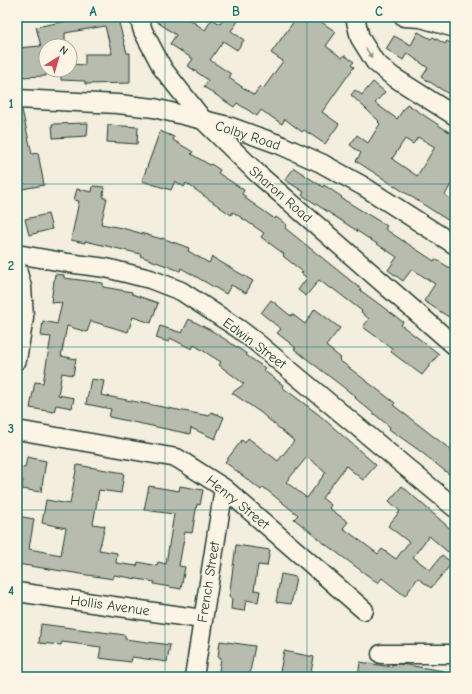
<svg xmlns="http://www.w3.org/2000/svg" width="472" height="694" font-family="'Comic Neue',sans-serif">
<style>
.building{fill:#b8bcae;stroke:#1f3d34;fill-rule:evenodd}
.lines{fill:none;stroke-linecap:round;stroke-linejoin:round}
.minor-casing{stroke:#1f3d34;stroke-width:21}
.minor{stroke:#fcf5e5;stroke-width:18}
.oneway{fill:#8e998c}
.grid{fill:none;stroke:#0f766e;stroke-width:1;stroke-opacity:0.55}
.labels{text-anchor:middle;stroke-width:3;stroke-linejoin:round;paint-order:stroke}
.street-label{font-size:14px;fill:#1f3d34;stroke:#fcf5e5}
.neatline{fill:none;stroke:#0f766e;stroke-width:1.5}
.grid-label{font-size:13px;text-anchor:middle;font-weight:bold;fill:#0f766e}
</style>
<rect width="100%" height="100%" fill="#f3eede"/>
<filter id="ink" filterUnits="userSpaceOnUse"><feTurbulence type="fractalNoise" baseFrequency=".025" numOctaves="2"/><feDisplacementMap in="SourceGraphic" scale="8" xChannelSelector="R" yChannelSelector="G"/><feConvolveMatrix kernelMatrix="1 2 1 2 8 2 1 2 1" color-interpolation-filters="sRGB"/></filter>
<g filter="url(#ink)">
<path class="building" d="M87,17H126V22L119,23L127,53H130V83L85,84V81L61,80V70H70V64L85,65V54H112L105,26L65,33V46H46V76L17,77V48L41,46L36,27Z
M150,17H186L205,30L212,19L220,24L225,17H241L231,31L244,40L237,50L223,41L210,60L231,74L229,78L254,95L260,86L263,89L283,61L271,53L297,17H314L336,32L326,46L342,58L344,55L354,62L351,65L354,67L322,112L339,124L325,144L304,130L302,132L285,119L282,124L261,110L257,116L237,103L234,107L204,87L208,80L188,66L193,59L170,44L176,35Z
M418,32L431,39L433,37L445,44L447,41L455,46V98L422,77L428,68L407,53L403,60L386,49L394,36L411,45Z
M373,82L385,92L375,103L397,119L407,104L455,136V177L445,195L455,202V211L449,221L356,161L361,153L350,145L357,135L368,143L380,124L378,122L379,121L351,95L355,90L362,95ZM418,137L435,147L417,176L392,159L405,139L413,144Z
M17,110H22L32,154L38,153L44,185L17,190Z
M88,123L87,136L53,138L52,124Z
M108,125L138,127L137,144L107,142Z
M160,131L174,137L173,140L193,152L191,154L210,165L211,164L220,170L218,173L244,190L242,194L246,197L245,198L275,219L276,217L287,225L285,228L361,289L360,290L403,322L401,325L439,354L422,375L391,352L393,349L363,327L369,319L361,312L362,311L332,288L331,289L319,280L306,296L298,290L307,278L301,273L303,272L283,256L284,254L261,237L264,233L233,212L231,215L186,183L184,187L175,181L171,190L142,181Z
M294,168L323,187L324,185L342,197L341,198L387,226L385,229L434,261L435,259L455,271V321L424,301L435,284L412,269L403,281L388,270L397,257L302,195L304,192L285,180Z
M93,186L104,187L103,198H107L101,224L122,228L162,239V238L189,248L188,251L209,263L212,257L253,281L246,293L231,285L226,294L181,268L180,271L140,256L141,254L85,241V243L71,240L79,201L74,200L77,189L92,192Z
M48,214L52,229L29,235L25,219Z
M55,274L64,275V278L103,283V287L132,292V294L158,303L151,323L133,317L128,332L91,321L87,332L67,326L61,356L76,359L73,375L62,373L58,395L74,398L72,408L56,405L54,412L30,408L35,382L43,383L51,337L41,336L43,321L57,324L62,303L51,302Z
M271,300L291,316L292,314L305,324L315,309L340,328L326,346L341,358L339,360L395,403L393,405L455,453V479L420,451L389,429L390,427L355,398L356,397L294,349L296,348L277,333L281,329L261,313Z
M189,319L214,332L247,354L246,355L265,368L263,370L283,385L282,387L318,414L376,465L363,480L346,466L322,498L331,505L329,508L348,522L343,528L378,554L382,549L396,559L409,542L388,526L400,511L389,501L402,486L455,533V544L448,552L429,536L413,557L430,570L442,555L452,563L431,588L418,578L405,596L382,578L378,583L317,538V537L294,519L298,515L263,487L261,490L225,462L242,440L245,443L248,438L278,461L294,441L260,412L232,393L244,384L219,365L221,362L194,345L192,349L170,338L169,342L156,338L160,326L182,333ZM307,457L326,472L307,498L286,482Z
M91,379L104,381L101,395L209,416L211,412L224,417L215,439L191,428L190,434L109,417L111,409L86,404Z
M27,457L46,461L41,492L22,489L23,480L18,479L20,467L25,468Z
M77,465L124,473L121,493L99,490L93,524L105,526L99,550L117,553L116,563L137,566L138,562L157,566L158,562L166,564L174,514L144,510L149,486L179,491L180,486L203,490L200,505L197,504L192,533L185,532L179,566L185,567L181,589L154,584L155,582L114,575L113,579L17,564V516L34,519L29,549L61,555L66,528L42,523L46,500L70,504Z
M236,545L270,550L267,566L258,565L254,590L260,591L258,602L246,600L244,611L231,609L232,598L229,597Z
M281,574L296,577L291,604L276,602Z
M41,624L125,635V639L170,645L167,662L132,657L131,662L99,658L101,647L62,642L61,645L39,643Z
M220,641L255,646L249,677H218L221,658L218,657Z
M284,651L314,657L310,677H279Z
M360,662L392,667V664H401L444,671L443,677H358Z"/>
<g class="lines">
<defs>
<path id="minor" d="M139,17L143,31L163,69L204,121L258,174L455,346
M355,17L360,38L375,62L392,76L455,116
M404,17L421,18L455,28
M17,99L118,104L154,108L228,126L278,144L321,163L363,186L455,245
M17,254L68,263L106,268L150,279L181,291L239,329L256,342L455,508
M17,269L22,287L24,317L17,360
M17,430L177,458L224,488L364,610
M17,592L202,619
M381,654H455
M194,677L224,488"/>
</defs>
<use href="#minor" class="minor-casing"/>
<use href="#minor" class="minor"/>
</g>
<defs><path id="oneway-solid" d="M-6-.8H1V-3.2L6.5 0L1 3.2V.8H-6Z"/></defs>
<use class="oneway" href="#oneway-solid" transform="translate(369 53) rotate(57)"/>
</g>
<path class="grid" d="M165,17V677M307,17V677M17,184H455M17,347H455M17,510H455"/>
<g class="labels">
<g class="street-label">
<text transform="translate(248 135) rotate(18)" y="5">Colby Road</text>
<text transform="translate(281 194) rotate(41)" y="5">Sharon Road</text>
<text transform="translate(255 343) rotate(37)" y="5">Edwin Street</text>
<text transform="translate(238 502) rotate(39)" y="5">Henry Street</text>
<text transform="translate(208 582) rotate(-81)" y="5">French Street</text>
<text transform="translate(110 605) rotate(8)" y="5">Hollis Avenue</text>
</g>
</g>
<rect width="472" height="694" fill="none" stroke="#fcf5e5" stroke-width="44"/>
<g transform="translate(58 58) rotate(37)"><circle r="19" fill="#fcf5e5" stroke="#a4ab9e"/>
<path d="M0-3L7 15L0 10L-7 15Z" fill="#d1495b"/>
<text y="-6" font-size="11" font-weight="bold" text-anchor="middle" fill="#1f3d34">N</text>
</g>
<rect x="22" y="22" width="428" height="650" class="neatline"/>
<g class="grid-label">
<text x="93" y="16">A</text>
<text x="236" y="16">B</text>
<text x="379" y="16">C</text>
<text x="11" y="108">1</text>
<text x="11" y="270">2</text>
<text x="11" y="433">3</text>
<text x="11" y="595">4</text>
</g>
</svg>
